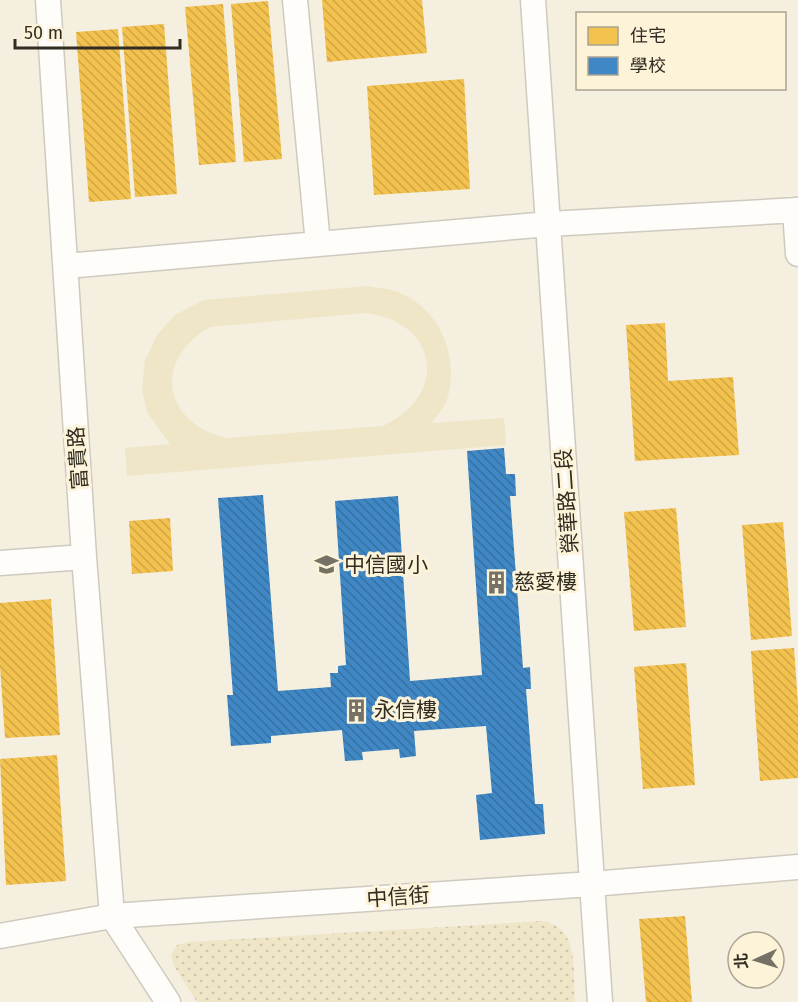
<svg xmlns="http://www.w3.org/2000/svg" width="798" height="1002" font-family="'Fira Sans','Noto Sans TC',sans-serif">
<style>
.grass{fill:url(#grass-dots)}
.pitch{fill:#efe5c7;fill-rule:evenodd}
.homes{fill:url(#homes-back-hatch)}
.schools{fill:url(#schools-back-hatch)}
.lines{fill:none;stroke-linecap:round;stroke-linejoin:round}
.minor-casing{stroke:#cfcabf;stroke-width:27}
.minor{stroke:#fefdfa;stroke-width:24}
.labels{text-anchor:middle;stroke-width:6;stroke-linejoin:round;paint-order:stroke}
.street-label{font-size:21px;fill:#312d23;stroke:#fdf3d8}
.poi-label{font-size:21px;fill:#312d23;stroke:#fdf3d8;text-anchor:start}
</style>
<defs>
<pattern id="grass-dots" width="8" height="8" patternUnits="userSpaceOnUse" patternTransform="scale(1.5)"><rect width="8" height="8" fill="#efe5c7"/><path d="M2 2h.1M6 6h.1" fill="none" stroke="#cdc5ab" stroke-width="1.8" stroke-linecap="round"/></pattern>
<pattern id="homes-back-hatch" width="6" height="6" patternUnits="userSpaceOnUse" patternTransform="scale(1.5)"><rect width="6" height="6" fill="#f2c14e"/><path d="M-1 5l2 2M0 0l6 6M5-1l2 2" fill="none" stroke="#d0a644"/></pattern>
<pattern id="schools-back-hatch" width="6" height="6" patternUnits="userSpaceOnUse" patternTransform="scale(1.5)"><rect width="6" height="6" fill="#3f88c5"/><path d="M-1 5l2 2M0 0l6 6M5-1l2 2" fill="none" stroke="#3570a0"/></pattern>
</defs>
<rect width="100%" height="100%" fill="#f5efe0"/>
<path class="grass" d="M543,921C580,928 573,971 575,1002H197L174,966L171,955L177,945L189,942Z"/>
<path class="pitch" d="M368,286C376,288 387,288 395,291C440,307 460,356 447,400C444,408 436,416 432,423L504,418L506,445L127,476L125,448L170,444L147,412L142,388L145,360L157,335L175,315L204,300ZM365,313C439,321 449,395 383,426L225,438C162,421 153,360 210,327Z"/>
<path class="homes" d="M322,0H422L427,53L327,62Z
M268,1L282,159L244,162L231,4Z
M223,4L236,162L199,165L185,7Z
M164,24L177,194L135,197L122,27Z
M118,29L131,199L89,202L76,32Z
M464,79L470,189L374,195L367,86Z
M665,323L668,381L733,377L739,455L635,461L626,325Z
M676,508L686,627L634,631L624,512Z
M170,518L173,571L132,574L129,521Z
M783,522L792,636L751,640L742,525Z
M51,599L60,735L5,738L0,666V603Z
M794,648L798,704V778L760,781L751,651Z
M686,663L695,785L643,789L634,667Z
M57,755L66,881L6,885L0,759Z
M685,916L692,1002H646L639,919Z"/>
<path class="schools" d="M504,448L506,474H515L516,496H510L523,668L530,667L531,689H526L535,804H543L545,834L480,840L476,795L492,793L486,726L414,731L416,756L400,758L399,749L362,752L363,760L345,761L342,730L271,736V743L231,746L227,695H233L218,498L263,495L278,691L331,687L330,673H338V666L346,665L335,501L398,496L410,681L482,675L467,451Z"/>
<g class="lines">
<defs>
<path id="minor" d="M48,0L84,557L112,916L168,1002
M295,0L318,244
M533,0L600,1002
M795,210L798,254
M66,266L549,224L798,210
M0,563L84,557
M0,936L112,916L592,884L798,867"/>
</defs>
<use href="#minor" class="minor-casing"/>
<use href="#minor" class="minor"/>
</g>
<defs>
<symbol id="school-bare" viewBox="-9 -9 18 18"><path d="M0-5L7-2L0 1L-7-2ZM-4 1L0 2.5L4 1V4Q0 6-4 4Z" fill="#767165" stroke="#fdf3d8" stroke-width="2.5" paint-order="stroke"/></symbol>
<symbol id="building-bare" viewBox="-9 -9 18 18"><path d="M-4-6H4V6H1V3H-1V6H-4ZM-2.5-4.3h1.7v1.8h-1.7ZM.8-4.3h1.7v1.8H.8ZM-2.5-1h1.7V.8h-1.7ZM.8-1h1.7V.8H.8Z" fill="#767165" stroke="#fdf3d8" stroke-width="2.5" paint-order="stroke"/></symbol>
</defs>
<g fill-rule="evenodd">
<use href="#school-bare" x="310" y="548" width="33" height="33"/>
<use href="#building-bare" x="480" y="566" width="33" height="33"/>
<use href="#building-bare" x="340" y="694" width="33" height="33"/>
</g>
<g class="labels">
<g class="street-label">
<text transform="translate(78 458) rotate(-94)" y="7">富貴路</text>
<text transform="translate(567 501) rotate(-94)" y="7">榮華路二段</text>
<text transform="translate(398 897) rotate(-4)" y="7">中信街</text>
</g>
<g class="poi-label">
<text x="344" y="572">中信國小</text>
<text x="514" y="589">慈愛樓</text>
<text x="374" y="717">永信樓</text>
</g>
</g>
<rect x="576" y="12" width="210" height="78" fill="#fdf3d8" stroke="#aba490" stroke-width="1.5"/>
<rect x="588" y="27" width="30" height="18" fill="#f2c14e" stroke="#aba490" stroke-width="1.5"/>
<text x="630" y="42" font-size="18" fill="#312d23">住宅</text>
<rect x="588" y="57" width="30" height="18" fill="#3f88c5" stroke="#aba490" stroke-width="1.5"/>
<text x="630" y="72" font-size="18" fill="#312d23">學校</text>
<g transform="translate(756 960) rotate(266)"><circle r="28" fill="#fdf3d8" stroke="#aba490" stroke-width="1.5"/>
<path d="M0-4.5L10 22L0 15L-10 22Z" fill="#767165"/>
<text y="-9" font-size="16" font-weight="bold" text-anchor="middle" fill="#312d23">北</text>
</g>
<path d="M15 39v9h165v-9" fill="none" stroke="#312d23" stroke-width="3"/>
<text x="24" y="39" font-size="18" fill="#312d23" stroke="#fdf3d8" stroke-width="4.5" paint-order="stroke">50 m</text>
</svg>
